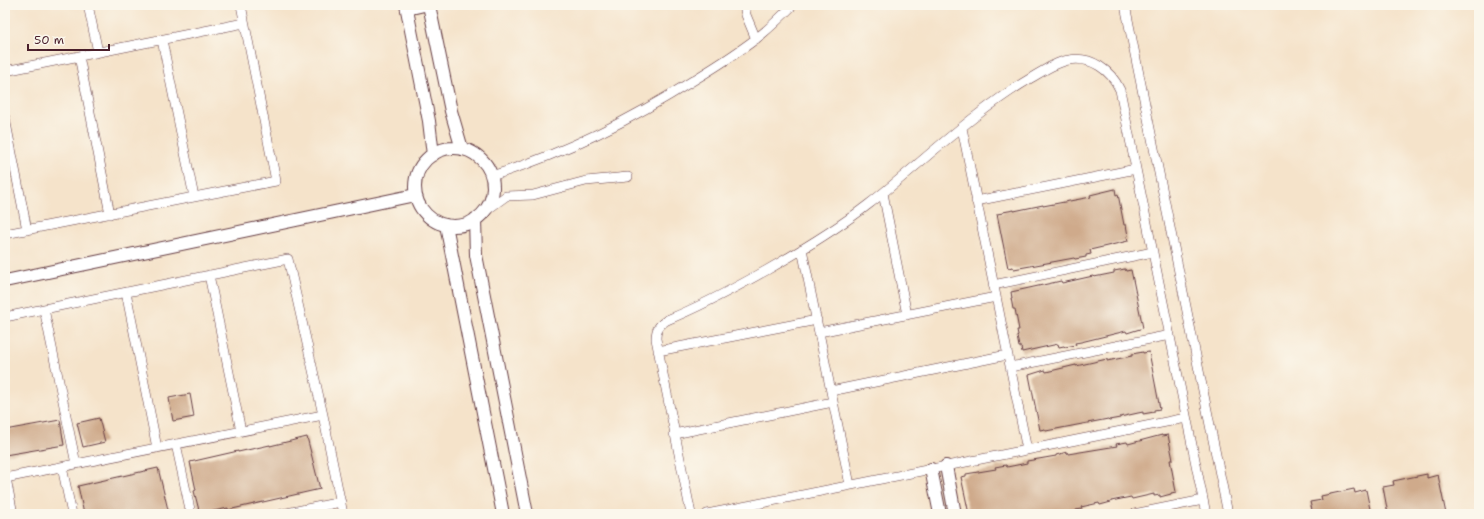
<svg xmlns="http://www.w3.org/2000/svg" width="1484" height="519" font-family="'Shantell Sans',sans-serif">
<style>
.building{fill:#cfaa8b}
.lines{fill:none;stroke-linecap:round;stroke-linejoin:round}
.minor-casing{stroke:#643c43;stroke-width:10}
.tertiary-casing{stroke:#643c43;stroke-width:14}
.minor{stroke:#fff;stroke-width:9}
.tertiary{stroke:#fff;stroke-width:12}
</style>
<rect width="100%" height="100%" fill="#fbf7ec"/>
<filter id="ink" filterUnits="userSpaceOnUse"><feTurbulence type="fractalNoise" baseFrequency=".025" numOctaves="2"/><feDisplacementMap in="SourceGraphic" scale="8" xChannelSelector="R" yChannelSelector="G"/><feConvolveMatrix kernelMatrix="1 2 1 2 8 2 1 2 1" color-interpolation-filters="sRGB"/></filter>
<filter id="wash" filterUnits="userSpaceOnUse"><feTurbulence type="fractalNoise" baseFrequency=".012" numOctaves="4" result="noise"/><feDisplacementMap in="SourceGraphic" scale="16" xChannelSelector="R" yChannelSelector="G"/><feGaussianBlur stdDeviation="0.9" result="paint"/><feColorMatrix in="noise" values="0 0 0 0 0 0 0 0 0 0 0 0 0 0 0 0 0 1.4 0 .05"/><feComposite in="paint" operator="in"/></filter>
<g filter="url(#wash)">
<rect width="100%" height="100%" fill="#f5e3ca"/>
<g id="blocks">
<path class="building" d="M1115,189L1116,195L1118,194L1124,225H1126L1128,236H1127L1128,241L1090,250L1091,254L1086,255V257L1075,259L1074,258L1014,269L1013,267L1008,268L997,214L1003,213V212L1014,210V211L1043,205V206L1091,197L1090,195Z
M1125,269L1126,271L1131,270L1143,328L1127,333L1126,331L1081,342L1075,343L1076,345L1065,347L1064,346L1059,347L1058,344L1022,352L1021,347H1019L1017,336L1018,335L1017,330H1019L1015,309H1013L1011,298H1012L1011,292L1061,281L1062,283L1093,276L1094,277L1114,273V271Z
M1143,352V353L1149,352L1160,409L1154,410V412L1143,414V412L1138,413L1120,417V418L1109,420L1108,419L1046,431L1045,429L1040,430L1029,375L1045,370L1046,372L1076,365V366L1107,359V361L1132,356V354Z
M190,394L194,417L173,421L169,398Z
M99,418L105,442L83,447L77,423Z
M60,420L64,445L5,455V430Z
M1162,435V436L1168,435L1173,460H1170L1176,492L1171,493V494L1160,497V495L1154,496V494L1132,499L1131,497L1111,501V502L1100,505L1099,503L1081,507L1082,509L1076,510V512L1064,514H969L961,477L966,476V474L996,469L995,467L1006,465L1007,467L1027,463V461L1056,456V455L1067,452L1068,454L1117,446L1116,444L1127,442L1128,444Z
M307,437L320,489L228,510V508L200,514L194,491L196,490L190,462L238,451V452L270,445V446Z
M158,468L169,514H84L78,486Z
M1427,474V478L1438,475L1446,514H1388L1383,487L1394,485L1393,481Z
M1354,489L1355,493L1366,490L1371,514H1313L1310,502L1322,500L1321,496Z"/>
</g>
</g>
<g filter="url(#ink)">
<use href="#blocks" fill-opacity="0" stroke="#643c43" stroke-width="1"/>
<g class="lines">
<defs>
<path id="minor" d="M88,5L98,52
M744,5L746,15L756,39
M1125,5L1228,514
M162,40L194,197
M79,56L110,214
M5,71L244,23
M5,118L27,230
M962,128L1027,450
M491,176C563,154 631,120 694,80C717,66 741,51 762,34C773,25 783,15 793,5
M883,193L907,315
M976,201L1136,169
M484,212L506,196L533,195L586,181L628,177
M5,234L276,181L241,5
M802,249L850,485
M209,275L241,431
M993,285L1153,252
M126,292L157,448
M44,309L76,464
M5,317L288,259L323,415L343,514
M819,332L996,297
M658,351L817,320
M1010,367L1170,335
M831,391L1007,355
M674,434L833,402
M176,444L191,514
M62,467L72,514
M5,478L323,415
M6,478L13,514
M282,514L341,502
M691,514L656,339C656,329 659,325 667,320C702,306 735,288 767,270C802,250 837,229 869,204C923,162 972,113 1031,78C1043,71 1056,62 1069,60C1091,56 1111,70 1120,90L1206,514
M707,514L1186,418
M1134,514L1203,500"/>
<path id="tertiary" d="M406,5L429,121L433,155
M429,5L451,111L462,149
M407,9L424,5
M415 187a39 39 0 1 1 78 0a39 39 0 1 1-78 0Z
M475,219L476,255L527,514
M446,225L503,514
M5,281L415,195
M946,466L955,514
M931,469L940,514"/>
</defs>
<use href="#minor" class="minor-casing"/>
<use href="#tertiary" class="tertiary-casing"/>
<use href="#minor" class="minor"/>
<use href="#tertiary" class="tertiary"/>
</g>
</g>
<rect width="1484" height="519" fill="none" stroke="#fbf7ec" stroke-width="20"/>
<path d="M28 44v6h81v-6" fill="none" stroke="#4a1f2b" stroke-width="2"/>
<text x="34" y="44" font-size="12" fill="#4a1f2b" stroke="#fbf7ec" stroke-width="3" paint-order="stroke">50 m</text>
</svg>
